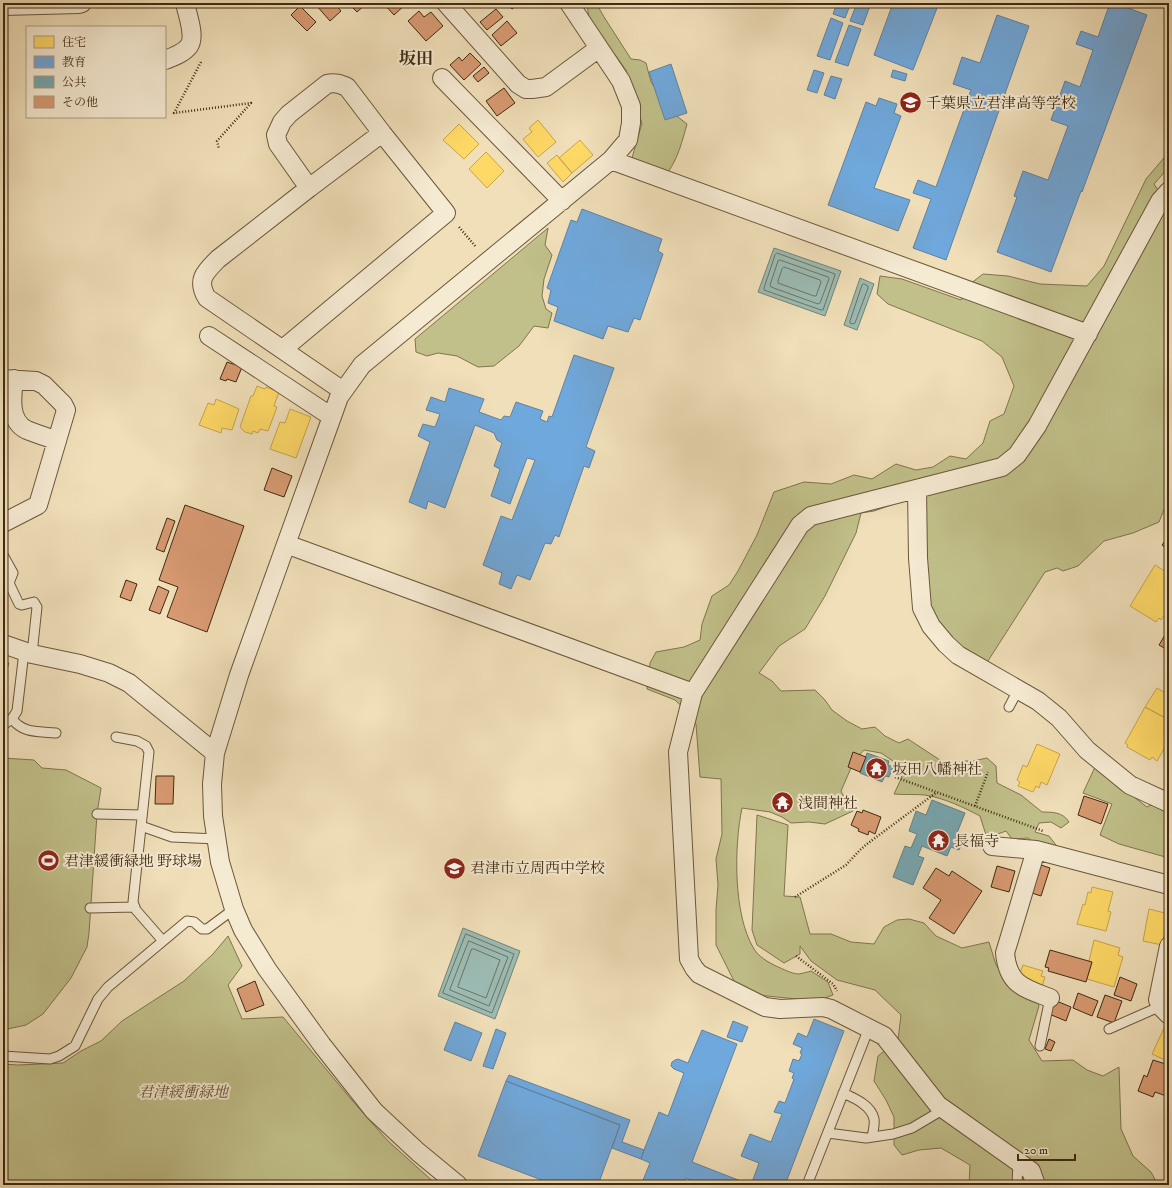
<svg xmlns="http://www.w3.org/2000/svg" width="1172" height="1188" font-family="'IM FELL DW Pica','Noto Serif JP',serif">
<style>
.green{fill:#c1c08a;stroke:#80754d}
.water{fill:#9bbcb4;stroke:#778272}
.homes{fill:#ffd966;stroke:#c6a44c}
.schools{fill:#6fa8dc;stroke:#61829f}
.public{fill:#76a5af;stroke:#66807f}
.lines{fill:none;stroke-linecap:round;stroke-linejoin:round}
.shore{stroke:#6e7362;stroke-width:1}
.building{fill:#d89a72;stroke:#402a10}
.service-casing{stroke:#6c573a;stroke-width:11}
.minor-casing{stroke:#6c573a;stroke-width:20}
.path{stroke:#402a10;stroke-width:2.5;stroke-dasharray:1 2;stroke-linecap:butt}
.service{stroke:#f5ead2;stroke-width:9}
.minor{stroke:#f5ead2;stroke-width:18}
.labels{text-anchor:middle;stroke-width:4;stroke-linejoin:round;paint-order:stroke}
.poi-label{font-size:15px;fill:#402a10;stroke:#f5ead2;text-anchor:start}
.park-label{font-size:15px;font-style:italic;fill:#60502e;stroke:#f5ead2}
.quarter-label{font-size:17px;font-weight:bold;fill:#402a10;stroke:#f5ead2}
</style>
<rect width="100%" height="100%" fill="#f0dfb9"/>
<filter id="stains"><feTurbulence type="fractalNoise" baseFrequency=".005" numOctaves="4"/><feColorMatrix values="0 0 0 0 .2 0 0 0 0 .09 0 0 0 0 .02 0 0 0 .5 -.17"/></filter>
<radialGradient id="worn" r=".72"><stop offset=".6" stop-color="#630" stop-opacity="0"/><stop offset="1" stop-color="#630" stop-opacity=".3"/></radialGradient>
<path class="green" d="M587,3H596L604,17L631,59L640,60L646,63L651,82L669,110L687,124C682,142 678,158 668,172L641,167L632,158L642,123L632,94L626,70L589,19Z
M1169,152V167L1154,184L1161,195L1169,196V497L1159,522L1133,533L1104,541L1078,566L1063,571L1057,568L1045,572L986,664L959,647L939,627L925,592L924,498L900,502L874,511L861,513L856,533L825,596L805,629L779,646L759,673L772,681L781,691L815,690L825,700L832,710L847,721L862,729L875,727L885,736L899,743L908,739L946,764H955L962,761H973L987,758L996,766L997,783L1021,795L1042,812C1052,812 1063,812 1069,822L1061,828L1051,822L1039,823L1035,832L1049,836L1056,845L1050,852L1040,847L1028,838L1012,839L1006,831L998,834L986,835L980,816C963,807 944,798 925,795C915,794 904,795 894,794L902,777L898,772L896,763L881,753L864,750L854,761L841,791L844,797L853,803V811L825,824L809,822L791,823L782,817L770,812L742,808C734,846 733,915 754,949C759,957 768,962 776,966C783,969 792,974 799,974C803,973 808,972 811,971L828,982L833,995L817,1001L767,996L748,993L736,985L716,945V910L718,885L716,859L722,834L721,779L700,777L696,724L690,714L675,700L647,689L650,663L656,652L684,647L700,640L702,624L712,596L729,585L738,571L757,535L774,492L804,482L831,484L854,475L872,479L896,464L916,470L933,467L950,456L966,459L983,443L990,421L1004,414L1014,386L1002,357L982,341L888,304L877,294L880,276L902,279L961,300L966,287L983,274L1008,276L1040,284L1087,286L1104,266L1146,179Z
M548,228L545,245L552,255L544,279L542,296L546,309L552,313L548,328L534,326L519,346L494,366L478,367L457,356L438,353L427,356L416,352L415,339Z
M3,661L9,663L4,678L3,679Z
M3,758L34,760L42,768L66,770L101,788L97,814L89,933L87,947L71,978L43,1014L26,1025L3,1030Z
M1095,767L1147,807L1153,804L1169,815V858L1119,844L1100,835L1112,804L1083,793Z
M757,815L788,825L784,896L800,897L810,934H831L851,942L874,944L884,927L897,920L909,919L924,923L936,936L962,948L989,942L996,965L1005,978L1036,999L1039,1006L1029,1040L1042,1061L1073,1060L1087,1070L1103,1076L1119,1067L1121,1129L1133,1156L1151,1172L1158,1185H969L970,1165L941,1148L919,1150L902,1155L894,1145V1117L886,1100L874,1081L878,1056L898,1040L901,1015L875,990L837,980L811,961L800,946V954L784,963L757,945L752,930Z
M228,936L242,966L228,985L242,1019L283,1017L350,1098L388,1141L437,1185H3V1064L18,1065L63,1063L81,1051L101,1041L122,1021L184,981L213,954Z"/>
<path class="water" d="M774,248L841,271L825,316L758,292Z
M860,278L874,284L857,330L844,325Z
M463,928L520,951L495,1019L438,996Z"/>
<path class="homes" d="M538,120L556,142L538,157L523,139L532,132L529,128Z
M459,124L479,144L464,159L443,140Z
M580,140L593,155L572,173L559,158Z
M486,152L504,171L487,188L469,169Z
M557,155L572,173L563,182L547,163Z
M257,386L265,389L266,387L279,392L274,406L277,407L268,431L260,429L258,433L253,431L252,434L245,432L240,427L251,396H253Z
M216,399L239,409L232,430L222,428L221,433L199,425L208,403L214,405Z
M290,409L311,417L296,458L270,449L280,422L285,423Z
M1155,565L1169,574V608L1161,620L1159,618L1156,622L1130,606Z
M1157,688L1169,695V709L1164,717L1145,707Z
M1145,707L1169,720V740L1157,761L1152,757L1150,760L1127,747L1128,745L1125,743Z
M1037,744L1060,754L1047,785L1041,782L1039,788L1036,786L1033,792L1018,786L1020,782L1017,780L1023,765L1027,767Z
M1092,887L1113,892L1108,911L1111,912L1106,931L1077,924L1083,904L1085,905L1088,892L1091,893Z
M1149,909L1169,914L1162,945L1143,941Z
M1094,940L1120,948L1118,955L1123,957L1114,987L1087,979L1092,962L1089,961Z
M1023,965L1043,971L1041,976L1045,977L1041,990L1017,982Z
M1165,1026L1169,1028V1062L1152,1054Z"/>
<path class="schools" d="M837,3H851L845,18L833,14Z
M857,3H871L863,25L850,21Z
M893,3H939L913,70L874,55Z
M1046,3H1057L1056,7Z
M1110,3H1115L1147,15L1082,192L1081,191L1051,272L997,252L1017,197L1014,196L1023,171L1048,180L1068,126L1051,120L1065,81L1080,87L1093,50L1076,44L1081,31L1098,37Z
M997,15L1029,26L946,260L913,248L931,199L913,193L918,180L936,187L971,90L953,84L962,57L980,63Z
M831,18L843,23L830,60L817,56Z
M849,25L861,29L848,66L835,62Z
M671,64L687,113L665,120L649,72Z
M814,70L824,73L817,93L807,90Z
M893,70L907,74L905,81L891,77Z
M831,76L842,79L835,99L824,95Z
M879,98L897,104L894,113L901,116L874,188L910,200L898,231L828,205L866,102L876,106Z
M582,209L662,239L658,251L663,254L640,320L634,318L628,332L608,326L603,339L554,321L558,307L548,303L551,290L547,288L571,220L577,222Z
M574,355L614,368L586,447L595,451L589,468L584,466L559,537L555,535L551,544L545,543L530,580L517,575L511,589L499,584L502,573L483,565L501,516L512,520L535,460L527,458L510,504L491,496L500,469L494,466L502,443L497,440L494,433L475,425L445,508L428,501L426,509L409,502L430,442L418,436L423,424L435,427L440,414L426,410L431,397L445,402L449,388L484,399L479,412L501,420L504,416L510,417L516,402L543,411L540,419L547,422L549,416L552,417Z
M814,1019L844,1031L785,1185H704L686,1178L683,1185H641L650,1163L641,1159L644,1150L659,1112L668,1116L684,1073L674,1069L671,1066L672,1062L675,1060L678,1059L688,1063L702,1030L737,1044L692,1162L751,1185L759,1163L741,1156L750,1134L771,1142L782,1114L774,1112L779,1101L785,1103L794,1079L792,1078L794,1073L789,1071L793,1059L799,1061L802,1054L800,1053L802,1048L793,1044L798,1033L807,1037Z
M733,1021L748,1027L742,1042L727,1037Z
M455,1022L482,1033L471,1061L444,1050Z
M496,1029L506,1033L493,1069L483,1066Z
M509,1075L630,1120L622,1142L644,1150L641,1159L612,1148L620,1125L506,1081Z
M506,1081L620,1125L598,1185H555L478,1156Z"/>
<path class="public" d="M867,753L889,761L888,765L893,767L889,777L885,776L882,782L860,773Z
M781,797L787,800L784,809L777,807Z
M932,800L965,813L957,833L965,836L959,850L951,847L947,856L922,846L918,856L924,858L913,885L893,877L905,846L911,848L917,834L909,831L916,811L926,815Z"/>
<g class="lines">
<path class="shore" d="M777,253L835,274V275L823,310H821L764,290V288L775,255Z
M780,260L828,277L829,279L820,303L818,304L771,287L770,285L778,261Z
M784,267L820,280L821,282L816,296H814L778,283V281L782,269Z
M864,284L868,286V288L855,323L853,324L850,323V321L862,285Z
M466,934L514,954L492,1013L443,993Z
M469,941L508,957L489,1006L450,990Z
M472,949H474L500,960L486,998L458,987Z"/>
</g>
<path class="building" d="M318,3H334L341,11L330,21L316,5Z
M348,3H367L357,12Z
M383,3H407L394,15Z
M507,3H519L512,9Z
M300,6L316,22L307,31L291,15Z
M496,9L503,17L487,30L480,22Z
M419,11L424,17L431,12L443,26L426,41L408,21Z
M507,21L517,33L501,46L492,35Z
M470,53L481,64L464,80L450,65L459,57L462,61Z
M484,67L489,73L478,82L473,76Z
M504,88L515,103L497,116L486,101Z
M227,362L242,367L236,382L227,379L226,381L220,379Z
M272,468L292,476L284,497L264,490Z
M185,505L244,526L207,632L167,617L178,587L159,580Z
M167,518L175,521L164,552L156,549Z
M1169,536V551L1162,545Z
M126,580L137,584L131,601L120,597Z
M158,586L169,591L160,614L149,610Z
M1169,628V651L1159,645Z
M853,752L866,757L860,772L848,767Z
M156,776H174L173,804H155Z
M1084,796L1108,804L1101,824L1078,815Z
M863,810L881,817L875,834L869,831L868,835L858,831L859,829L851,825L857,811L862,813Z
M1041,865L1050,868L1041,896L1029,892Z
M997,866L1015,871L1009,892L991,887Z
M936,868L949,876L952,871L982,891L954,934L929,918L941,900L923,888Z
M1050,950L1092,962L1086,982L1048,971L1049,968L1045,967Z
M1120,977L1137,984L1131,1001L1114,995Z
M255,981L264,1005L246,1012L237,989Z
M1078,993L1098,1001L1092,1016L1073,1008Z
M1105,995L1122,1001L1114,1023L1097,1017Z
M1054,1000L1071,1007L1066,1021L1049,1014Z
M1049,1039L1055,1042L1051,1051L1045,1049Z
M1153,1060L1169,1065V1097L1155,1092L1153,1097L1138,1091L1144,1075L1147,1077Z"/>
<g class="lines">
<defs>
<path id="service" d="M3,555L13,573L9,583L19,604L22,605L34,602L37,607L32,654
M1009,707L1018,690
M12,719C24,734 38,731 56,733
M3,725L12,719L17,711L24,652
M116,737L137,741L146,746L149,752L133,902L136,910L163,941
M97,814L142,815
M141,826L172,837L217,839
M90,908L135,907
M1109,1029L1161,1006
M1040,1046L1050,998
M3,1056L50,1059L59,1056L75,1046L98,999L108,987L187,921L194,922L202,929H207L234,909
M843,1093C854,1098 871,1105 874,1119C875,1124 873,1132 872,1137
M828,1133L866,1138L893,1134L912,1128L944,1109
M807,1185L869,1028
M1017,1185L1018,1162"/>
<path id="minor" d="M446,3L518,84L526,89H532L546,87L599,48
M3,6L79,4L82,3
M165,60C173,57 184,53 189,46C196,36 187,14 185,3
M442,78L562,201
M611,160L1088,334
M309,188L382,133
M209,336L332,417
M283,349L446,213L382,133L347,87C340,84 335,82 327,84L289,114L282,122L276,135L278,144L309,188L218,259C205,272 196,280 207,298L343,391
M3,379L36,381L44,385L63,404L66,410L38,505L3,523
M14,379C12,396 8,421 27,430C37,434 47,437 57,441
M917,489L918,558L922,608L931,626L946,644L958,655L1038,701L1059,718L1087,750L1130,785L1169,803
M286,544L693,693
M3,644L32,654L80,664L109,673L129,683L215,753
M992,846L1036,850L1169,885
M1036,850L1005,953C1008,985 1024,988 1050,998
M1169,946L1158,1000L1162,1008L1169,1015
M458,1185L418,1152L374,1111L322,1045L267,969L243,930L234,909L220,862L213,816L212,784L215,753L239,675L339,397L362,365L611,160L628,140L631,123V106L621,81L569,3
M1036,1185L1031,1171L938,1105L884,1036L831,1009L823,1007L780,1009L765,1007L699,974L694,968L689,959L678,752L693,693L800,525L811,516L1002,467L1017,455L1037,426L1160,201L1169,191"/>
</defs>
<use href="#service" class="service-casing"/>
<use href="#minor" class="minor-casing"/>
<path class="path" d="M201,62L174,113L251,103L217,141L219,149
M459,227L476,247
M895,777L1043,831
M975,806L988,772
M795,897L846,865L860,850L867,844L937,792
M796,956L833,984L837,991"/>
<use href="#service" class="service"/>
<use href="#minor" class="minor"/>
</g>
<defs>
<symbol id="school-disc" viewBox="-11 -11 22 22"><circle r="9.5" fill="#8f2418" stroke="#f5ead2"/><path d="M0-5L7-2L0 1L-7-2ZM-4 1L0 2.5L4 1V4Q0 6-4 4Z" fill="#fff"/></symbol>
<symbol id="temple-disc" viewBox="-11 -11 22 22"><circle r="9.5" fill="#8f2418" stroke="#f5ead2"/><path d="M0-6L5-2H3V0L6.5 2.5H4V6H1.5V3h-3V6H-4V2.5H-6.5L-3 0V-2H-5Z" fill="#fff"/></symbol>
<symbol id="stadium-disc" viewBox="-11 -11 22 22"><circle r="9.5" fill="#8f2418" stroke="#f5ead2"/><path d="M0-5a6.5 5 0 1 0 0 10a6.5 5 0 1 0 0-10ZM-3.5-1.8h7v3.6h-7Z" fill="#fff"/></symbol>
</defs>
<g fill-rule="evenodd">
<use href="#school-disc" x="898" y="90" width="25" height="25"/>
<use href="#temple-disc" x="864" y="756" width="25" height="25"/>
<use href="#temple-disc" x="770" y="790" width="25" height="25"/>
<use href="#temple-disc" x="926" y="828" width="25" height="25"/>
<use href="#stadium-disc" x="36" y="848" width="25" height="25"/>
<use href="#school-disc" x="442" y="856" width="25" height="25"/>
</g>
<g class="labels">
<g class="poi-label">
<text x="926" y="108">千葉県立君津高等学校</text>
<text x="892" y="774">坂田八幡神社</text>
<text x="798" y="808">浅間神社</text>
<text x="954" y="846">長福寺</text>
<text x="64" y="866">君津緩衝緑地 野球場</text>
<text x="470" y="873">君津市立周西中学校</text>
</g>
<g class="park-label">
<text x="183" y="1097">君津緩衝緑地</text>
</g>
<g class="quarter-label">
<text x="416" y="64">坂田</text>
</g>
</g>
<rect width="1172" height="1188" fill="none" stroke="#f0dfb9" stroke-width="16"/>
<rect x="4" y="4" width="1164" height="1180" fill="none" stroke="#402a10" stroke-width="2"/>
<rect x="8" y="8" width="1156" height="1172" fill="none" stroke="#402a10"/>
<rect x="26" y="26" width="140" height="92" fill="#f5ead2" stroke="#ad9d84"/>
<rect x="34" y="36" width="20" height="12" fill="#ffd966" stroke="#ad9d84"/>
<text x="62" y="46" font-size="12" fill="#402a10">住宅</text>
<rect x="34" y="56" width="20" height="12" fill="#6fa8dc" stroke="#ad9d84"/>
<text x="62" y="66" font-size="12" fill="#402a10">教育</text>
<rect x="34" y="76" width="20" height="12" fill="#76a5af" stroke="#ad9d84"/>
<text x="62" y="86" font-size="12" fill="#402a10">公共</text>
<rect x="34" y="96" width="20" height="12" fill="#d89a72" stroke="#ad9d84"/>
<text x="62" y="106" font-size="12" fill="#402a10">その他</text>
<path d="M1018 1154v6h57v-6" fill="none" stroke="#402a10" stroke-width="2"/>
<text x="1024" y="1154" font-size="12" fill="#402a10" stroke="#f5ead2" stroke-width="3" paint-order="stroke">20 m</text>
<rect width="100%" height="100%" filter="url(#stains)"/>
<rect width="100%" height="100%" fill="url(#worn)"/>
</svg>
